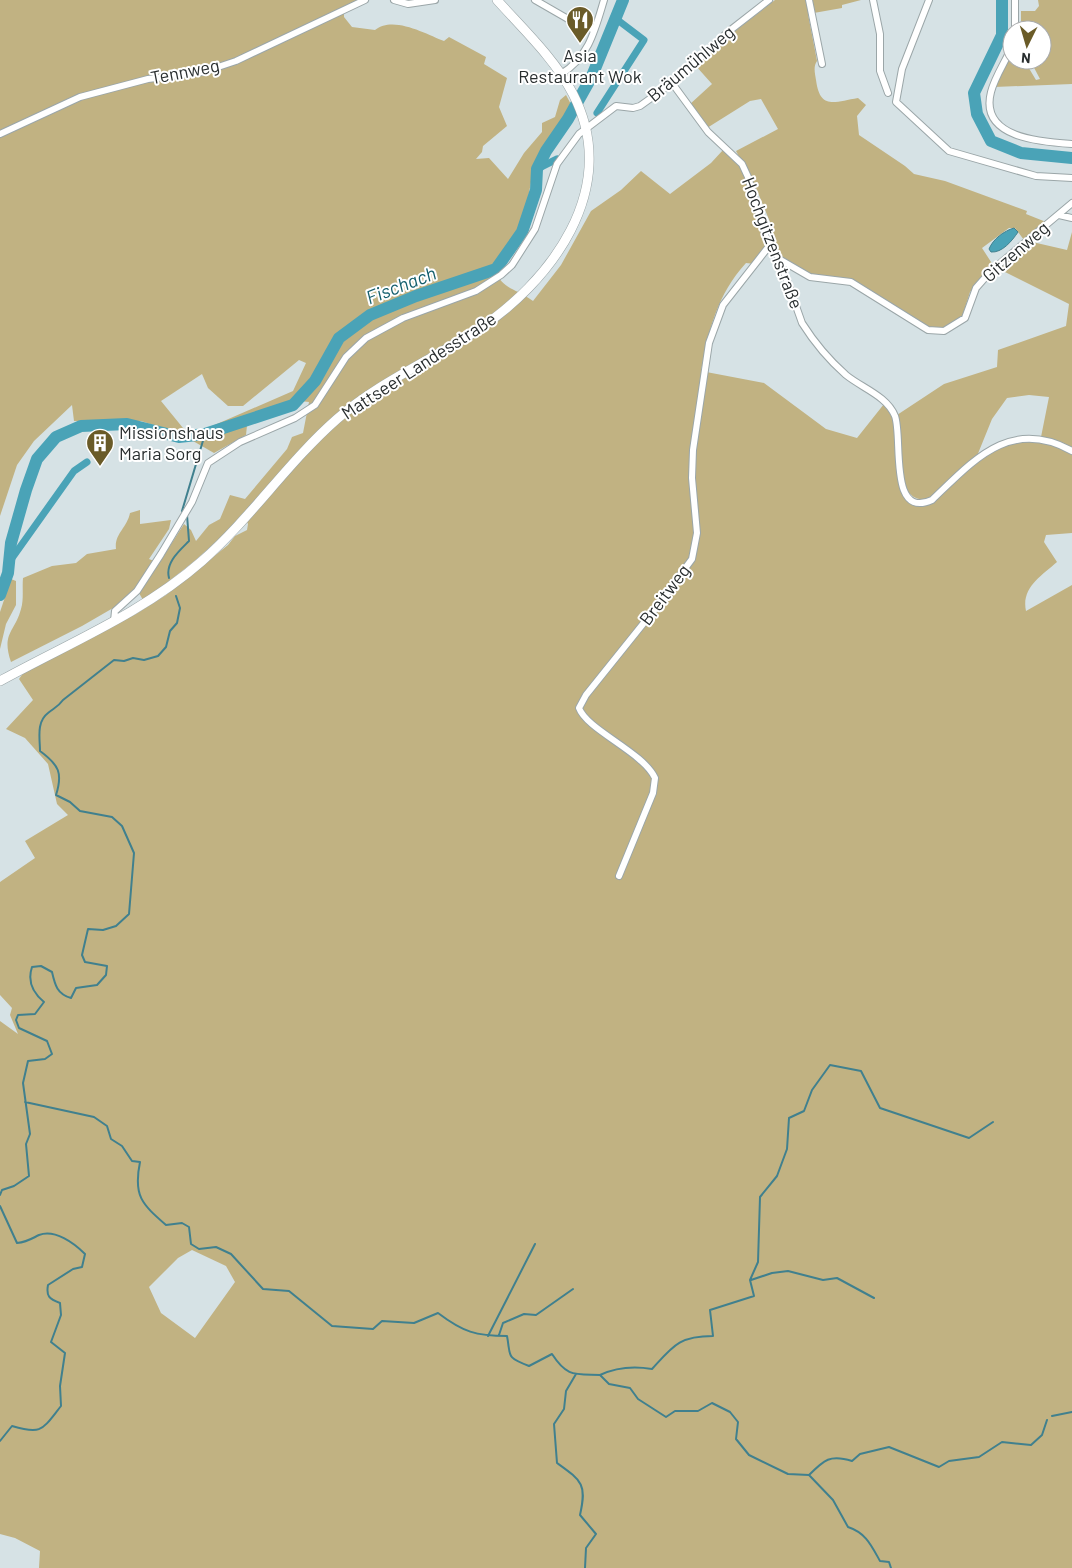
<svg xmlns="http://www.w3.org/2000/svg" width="1072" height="1568" font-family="Barlow,sans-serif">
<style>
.green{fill:#c1b282;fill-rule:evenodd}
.water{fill:#4aa3b7;stroke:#40808e}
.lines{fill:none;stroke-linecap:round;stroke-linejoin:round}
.stream{stroke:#40808e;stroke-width:2}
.canal{stroke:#4aa3b7;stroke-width:7}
.river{stroke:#4aa3b7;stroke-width:12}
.street-casing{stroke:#9ba6a8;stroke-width:8}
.secondary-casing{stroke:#9ba6a8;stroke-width:10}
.street{stroke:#fff;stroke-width:6}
.secondary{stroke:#fff;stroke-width:9}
.labels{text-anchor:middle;stroke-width:4;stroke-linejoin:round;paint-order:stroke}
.poi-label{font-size:18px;fill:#292e2f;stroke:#fff}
.street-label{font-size:18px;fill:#292e2f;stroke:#fff}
.water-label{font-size:19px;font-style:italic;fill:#125d6b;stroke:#fff}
</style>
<rect width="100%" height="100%" fill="#d6e2e5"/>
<path class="green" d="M0,0H359L344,7V17L352,27L375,30C393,15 426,34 444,41L449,37L486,57L484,64L507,78L499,107L507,126L483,146L482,152L476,159L489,158L508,179L524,153L542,132V123L555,117L560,100L566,95L573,108L534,166L526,209L517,237L493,268C505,292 513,286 533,301L561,265L591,211L621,190L641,171L670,194L711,163L723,150C749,161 758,214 767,240L766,246L755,264L746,263C717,295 709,329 701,371L764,383L826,429L857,438L884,404L895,422L901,490L924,504C957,477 996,433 1043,441C1053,443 1063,450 1072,454V533L1046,535L1044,542L1057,562C1041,576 1021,588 1026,611L1072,585V1568H39L40,1551L15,1538L0,1534V1021L18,1034L10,1015L12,1008L0,995V882L35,858L25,841L68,815L57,804L48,764L25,738L6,729L33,700L19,679L24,672L136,614L166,595L228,545L235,536L247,530L248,524L243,513C213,548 180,574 143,600L139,593L82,626L11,662C1,633 15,632 21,609C24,599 22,588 23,578L52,566L76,563L87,554L116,549C114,534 127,528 130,513L140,510V524L171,520L169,529L149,559L159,563L184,524L191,530L196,541L209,525L220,519L230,495L245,499L287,449L292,437L303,433L309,402L291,400L248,416L246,435L214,453L179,433L141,421H74L72,405L34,441L17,465L0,516ZM299,360L306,363L293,391L203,430L191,433L183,428L161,401L202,374L208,388L228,406H243ZM192,1250L226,1266L235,1282L195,1338L161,1313L149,1287L178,1258Z
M775,0H861L842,5V8L808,14L817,61C813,67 815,73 816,80C820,110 834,102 858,98L866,105L857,116L859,135L905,166L914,174L945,181L1027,211L1026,214L1046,222L1024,240L1015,228H1009L982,248L993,265L970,292L962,317L940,330L925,327L859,283L814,276L779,255L771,244L770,222L756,188L736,151L778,129L761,99L750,101L707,128L689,105L712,84L695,65L722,41Z
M1038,0H1072V84L994,87L1012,50V60H1024L1036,80L1040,79L1030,60H1042V30H1021V11H1035L1039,6Z
M1072,232V450L1041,437L1049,397L1029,395L1007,398L992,419L977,456L930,498C917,501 913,498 905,488L897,415L944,384L997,367L998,350L1066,326L1069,304L997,268L1028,241L1067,250Z
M11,579L16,581V605L6,624L0,649V612Z"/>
<path class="water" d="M1014,228L1018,232C1012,241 1002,253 991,252L989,249C993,239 1004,231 1014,228Z"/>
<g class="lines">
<path class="stream" d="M141,435L154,430
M184,512L182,511L205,434
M169,578C165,563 179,551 189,541L187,515
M25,1102L94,1117L107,1126L111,1139L122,1146L132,1161L140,1162C133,1196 142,1204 166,1225L182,1223L189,1227L191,1244L199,1249L216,1247L231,1254L263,1289L289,1291L332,1326L373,1329L382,1321L414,1323L438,1313C463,1332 476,1336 507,1336C511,1356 505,1357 529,1366L552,1354C567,1377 574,1374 600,1375L609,1384L630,1388L638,1399L666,1417L675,1411H698L712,1403L730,1412L738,1422L736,1439L749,1455L788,1474L809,1475C824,1460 830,1454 852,1461L860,1454L889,1447L939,1467L949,1461L979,1457L1002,1442L1031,1445L1042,1435L1047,1420
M0,1195L2,1190L14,1186L29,1176L26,1144L30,1134L23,1083L28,1061L45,1059L52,1054L47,1041L19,1028L16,1020L18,1015L35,1014L44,1002C33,993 27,982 32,967L41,966L52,972C55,985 57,994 71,998L76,988L97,985L106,975L107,966L85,962L82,955L88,929L103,930L116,926L129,914L134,853L122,826L112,817L80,811L70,802L56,795C63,773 59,765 40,751C40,739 36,722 48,713C54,708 58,707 63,700L114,660L124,661L133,658L144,660L158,656L166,647L170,631L177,623L180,608L176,596
M0,1206L17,1243C27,1242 31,1239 39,1235C55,1229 74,1243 85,1254L82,1267L73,1269L48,1285C46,1296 49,1299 60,1303L61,1315L51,1342L65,1353L60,1386L61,1406C42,1430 42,1435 12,1426L0,1441
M751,1280L772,1273L788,1271L823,1280L837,1278L874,1298
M499,1335L503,1323L524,1314L536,1315L573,1289
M488,1336L535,1244
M576,1374L566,1391L564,1409L554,1424L557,1463C582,1481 587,1484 580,1515L596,1534L586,1548L585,1568
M600,1375C617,1367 634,1366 652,1369C673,1346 679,1336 713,1336L710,1310L754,1296L750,1280L758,1262L760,1197L777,1176L787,1149L789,1118L804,1111L812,1090L830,1065L861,1071L880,1108L969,1138L993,1122
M1052,1416L1072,1412
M809,1475L833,1500L848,1527C866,1533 871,1545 880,1561L889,1562L891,1568"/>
<path class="canal" d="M597,113L644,40L615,18
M537,169L557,159
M10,561L74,471L87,462"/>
<path class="river" d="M1002,0V35L974,93L977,114L991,141L1021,153L1072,158
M0,595L8,573L11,543L26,490L37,459L56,437L81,426L127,424L179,437L205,434L293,405L315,381L339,338L370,315L416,296L496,269L522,232L536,190L537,169L546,151L568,119L592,76L623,0"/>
<defs>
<path id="street" d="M394,0L408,4L435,0
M535,0L568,19L594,30
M809,0L822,64
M873,0L880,34V71L888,93
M929,0L902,69L896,102L949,151L1036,176L1072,178
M1015,30V0
M1012,46C1006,61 995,76 991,92C979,138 1041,142 1072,144
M561,74C589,57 595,30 604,0
M672,83L708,132L742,164L748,177L766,237L779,258L802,323C814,342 829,360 846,375C862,388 887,396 895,416C903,438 888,520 932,500C974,460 1010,417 1072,451
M0,134L80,97L148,79L203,72L236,61L365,0
M1059,215L1072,218
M779,259L810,277L851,282L928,330L944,331L965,318L976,288L991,271L1072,203
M114,621L115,611L137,591L161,554L192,502L208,463L240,442L295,418L315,405L346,357L366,338L403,318L476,291L501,275L512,265L535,229L557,164L579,134L616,106L633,108L640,106L672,83L728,32L769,0
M619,876L653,793L655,778C643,752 587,730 579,708L586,695L655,609L692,559L697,533L692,478L693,450L709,343L723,305L770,245"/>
<path id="secondary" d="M0,681C69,643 143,613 202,561C251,518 288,462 337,419C378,383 428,362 473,333C551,283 622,189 573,94C555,59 523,29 497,0"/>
</defs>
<use href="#street" class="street-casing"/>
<use href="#secondary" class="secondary-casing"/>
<use href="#street" class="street"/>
<use href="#secondary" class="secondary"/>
</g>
<defs>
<symbol id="restaurant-pin" viewBox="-11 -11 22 30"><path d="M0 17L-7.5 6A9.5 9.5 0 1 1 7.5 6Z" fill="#6a5b28" stroke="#fff"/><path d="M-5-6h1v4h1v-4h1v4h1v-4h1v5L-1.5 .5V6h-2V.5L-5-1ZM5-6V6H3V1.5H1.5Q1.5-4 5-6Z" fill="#fff"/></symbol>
<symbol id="building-pin" viewBox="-11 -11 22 30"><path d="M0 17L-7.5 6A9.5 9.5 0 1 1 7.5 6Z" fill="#6a5b28" stroke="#fff"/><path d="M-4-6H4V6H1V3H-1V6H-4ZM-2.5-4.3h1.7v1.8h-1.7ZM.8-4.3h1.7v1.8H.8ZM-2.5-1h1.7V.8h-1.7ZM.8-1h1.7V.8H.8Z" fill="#fff"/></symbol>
</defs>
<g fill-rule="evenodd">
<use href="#restaurant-pin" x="564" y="4" width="32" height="43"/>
<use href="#building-pin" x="84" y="427" width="32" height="43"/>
</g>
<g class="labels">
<g class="poi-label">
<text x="580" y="62">Asia<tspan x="580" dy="21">Restaurant Wok</tspan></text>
<text x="119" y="439" text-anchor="start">Missionshaus<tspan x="119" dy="21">Maria Sorg</tspan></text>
</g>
<g class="street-label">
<text transform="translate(691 64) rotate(-40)" y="6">Bräumühlweg</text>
<text transform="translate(185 72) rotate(-11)" y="6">Tennweg</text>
<text transform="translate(772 243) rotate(69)" y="6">Hochgitzenstraße</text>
<text transform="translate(1016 252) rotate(-41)" y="6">Gitzenweg</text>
<text transform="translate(419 366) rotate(-33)" y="6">Mattseer Landesstraße</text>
<text transform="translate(665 595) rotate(-53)" y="6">Breitweg</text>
</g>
<g class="water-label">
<text transform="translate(401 285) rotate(-21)" y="7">Fischach</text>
</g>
</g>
<g transform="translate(1027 45) rotate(185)"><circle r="24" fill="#ffffff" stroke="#a9abac"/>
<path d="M0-4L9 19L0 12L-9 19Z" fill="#6a5b28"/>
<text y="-8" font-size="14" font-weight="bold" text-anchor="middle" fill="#292e2f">N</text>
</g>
</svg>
